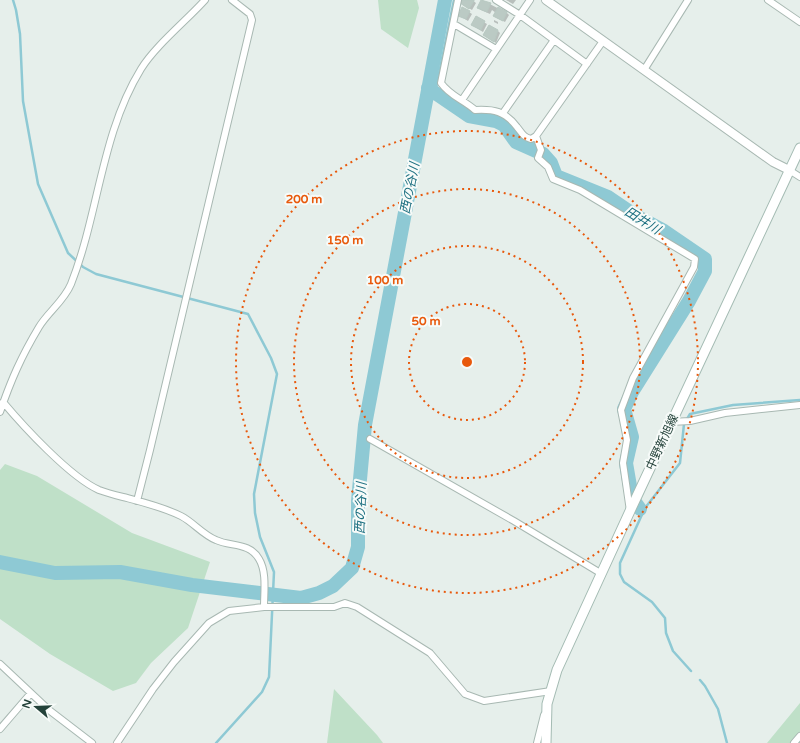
<svg xmlns="http://www.w3.org/2000/svg" width="800" height="743" font-family="'Varela Round','Noto Sans JP',sans-serif">
<style>
.green{fill:#bfe0c8}
.shadow{fill:#0003}
.lines{fill:none;stroke-linecap:round;stroke-linejoin:round}
.stream{stroke:#8ec9d4;stroke-width:2.5}
.river{stroke:#8ec9d4;stroke-width:14}
.building{fill:#bbcac4;stroke:#b8c9c2}
.minor-casing{stroke:#a8b8b2;stroke-width:8}
.tertiary-casing{stroke:#a8b8b2;stroke-width:10}
.secondary-casing{stroke:#a4bbb3;stroke-width:11}
.minor{stroke:#fff;stroke-width:6}
.tertiary{stroke:#fff;stroke-width:8}
.secondary{stroke:#fff;stroke-width:9}
.ring{fill:none;stroke:#e8590c;stroke-width:2;stroke-dasharray:2 4}
.labels{text-anchor:middle;stroke-width:4;stroke-linejoin:round;paint-order:stroke}
.street-label{font-size:12px;fill:#24423a;stroke:#f7fbf9}
.water-label{font-size:13px;font-style:italic;fill:#1c6f80;stroke:#f7fbf9}
.centre{fill:#e8590c;stroke:#f7fbf9;stroke-width:2}
.ring-label{font-size:12px;text-anchor:middle;font-weight:bold;fill:#e8590c;stroke:#f7fbf9;stroke-width:4;stroke-linejoin:round;paint-order:stroke}
</style>
<rect width="100%" height="100%" fill="#e6efeb"/>
<path class="green" d="M378,0H417L419,8L408,48L381,29Z
M5,464L37,476L132,533L210,562L188,628L151,663L136,683L113,691L50,654L0,619V470Z
M334,689L377,735L383,743H327Z
M800,703V743H767Z"/>
<path class="shadow" d="M463,0H472L476,3L472,10L464,5Z
M482,0L507,13L509,15L505,22L497,18L494,16L496,13L492,10L490,14L481,10L479,8Z
M506,0H516L513,4Z
M469,12L472,14L468,21L460,16Z
M476,18L487,24L483,32L472,25Z
M494,20L498,22V24L494,22Z
M498,31L500,33L496,43L484,35Z"/>
<g class="lines">
<path class="stream" d="M13,0L16,10L20,34L23,101L38,184L68,253L83,267L96,274L248,314L271,358L277,374L254,494L255,513L260,537L274,572L269,677L262,692L216,743
M435,93L454,0
M691,671L673,651L666,633L665,618L652,602L624,582L620,574V563L645,508L680,463L684,424L690,414L733,405L800,400
M700,680L705,686L718,709L727,743"/>
<path class="river" d="M428,88L469,116L496,121L504,125L516,142L543,154L551,163L556,176L608,197L636,216L664,231L705,259V271L689,301L632,392L624,409L632,437L626,463L632,498L640,509
M0,562L55,573L120,572L192,585L301,598L319,593L333,586L352,568L358,547V501L365,425L445,0"/>
</g>
<path class="building" d="M462,0H474V1L469,9L460,3Z
M481,0L491,3L487,12L477,8Z
M462,7L470,11L466,19L458,16Z
M498,7L507,12L503,21L493,16Z
M476,16L485,21L481,30L471,25Z
M489,25L498,30L494,42L483,35Z"/>
<g class="lines">
<defs>
<path id="minor" d="M458,0L441,83C450,96 464,100 475,110C494,109 505,111 517,127C522,133 523,137 531,139L536,136L603,41
M496,0L520,15L587,64
M768,0L800,22
M454,24L496,49
M644,70L688,0
M462,100L530,0
M503,113L554,40
M536,136L541,150L538,158L548,167L553,179L580,190L695,259L694,267L633,378L621,410L627,440L623,463L630,511
M789,170L800,177
M3,402C24,427 70,477 99,490C107,493 115,495 123,497C142,502 163,507 181,516C193,522 203,535 216,540C231,547 249,542 259,559C267,572 264,592 264,607
M0,412C11,380 21,357 39,327C48,312 64,301 71,284C99,213 101,134 141,69C155,46 186,21 205,0
M671,422L690,421L725,413L800,405
M370,439L514,521L602,574
M137,501L150,450L252,20L250,14L232,0
M0,664L49,710L92,743
M0,729L31,693
M117,743L153,689L174,662L209,623L229,611L264,607H334L345,603L357,607L430,653L465,694L484,701L551,691
M537,743L544,715
M794,743L800,736"/>
<path id="tertiary" d="M546,0L773,162L789,170"/>
<path id="secondary" d="M546,743L547,704L557,670L630,511L800,148"/>
</defs>
<use href="#minor" class="minor-casing"/>
<use href="#tertiary" class="tertiary-casing"/>
<use href="#secondary" class="secondary-casing"/>
<use href="#minor" class="minor"/>
<use href="#tertiary" class="tertiary"/>
<use href="#secondary" class="secondary"/>
</g>
<g class="ring">
<circle cx="467" cy="362" r="58"/>
<circle cx="467" cy="362" r="116"/>
<circle cx="467" cy="362" r="173"/>
<circle cx="467" cy="362" r="231"/>
</g>
<g class="labels">
<g class="street-label">
<text transform="translate(662 442) rotate(-65)" y="4">中野新旭線</text>
</g>
<g class="water-label">
<text transform="translate(409 188) rotate(-79)" y="5">西の谷川</text>
<text transform="translate(643 220) rotate(32)" y="5">田井川</text>
<text transform="translate(360 508) rotate(-88)" y="5">西の谷川</text>
</g>
</g>
<circle cx="467" cy="362" r="6" class="centre"/>
<g class="ring-label">
<text x="304" y="203">200 m</text>
<text x="345" y="244">150 m</text>
<text x="385" y="284">100 m</text>
<text x="426" y="325">50 m</text>
</g>
<g transform="translate(36 707) rotate(289)" stroke="#f7fbf9" stroke-width="3" paint-order="stroke">
<path d="M0-3L7 15L0 10L-7 15Z" fill="#24423a"/>
<text y="-6" font-size="11" font-weight="bold" text-anchor="middle" fill="#24423a">N</text>
</g>
</svg>
